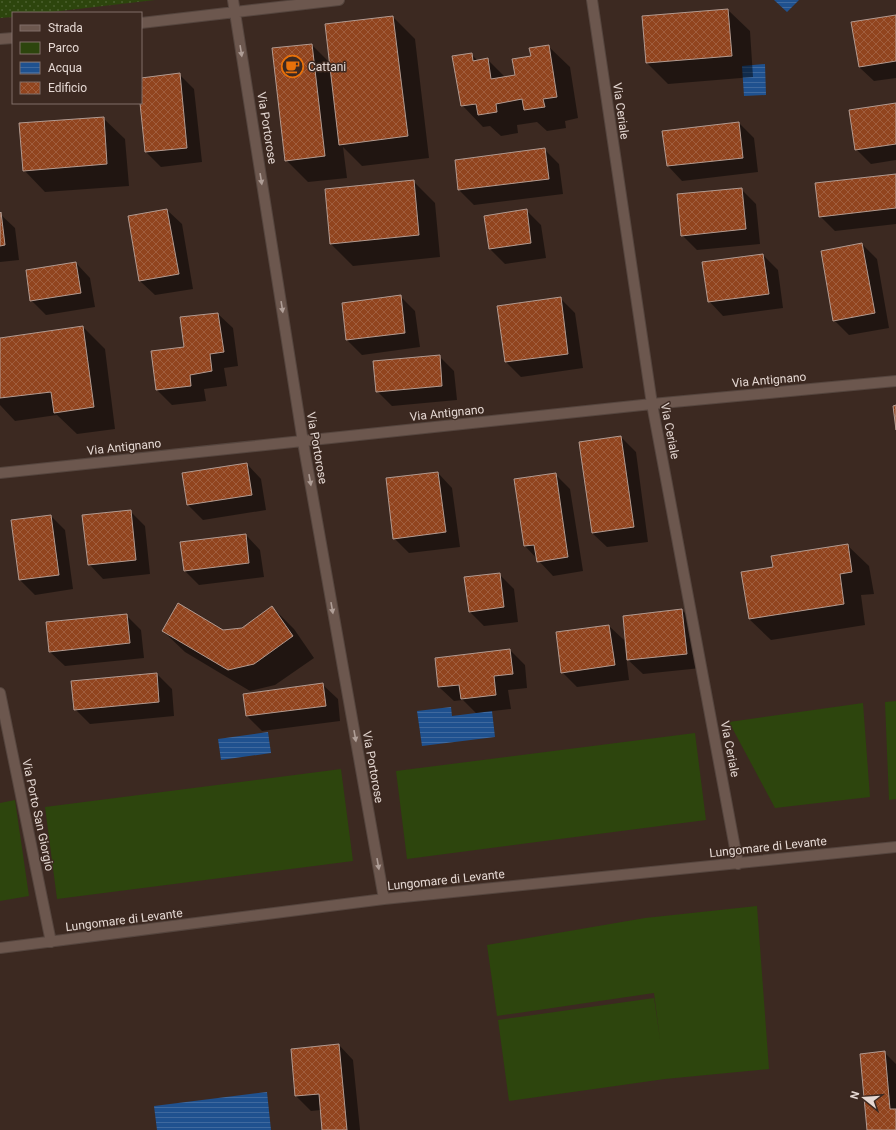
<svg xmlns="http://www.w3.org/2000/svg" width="896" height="1130" font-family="Roboto,sans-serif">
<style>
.green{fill:#2d450d}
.garden{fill:url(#garden-dots)}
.water{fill:url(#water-rules)}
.shadow{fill:#0007}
.building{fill:url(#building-cross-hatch);stroke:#b29a90}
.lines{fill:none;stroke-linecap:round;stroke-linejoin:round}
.minor-casing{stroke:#55453e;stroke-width:12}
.minor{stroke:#6c574e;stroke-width:10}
.oneway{fill:#af9e97}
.labels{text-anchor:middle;stroke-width:3;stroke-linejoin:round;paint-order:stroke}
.poi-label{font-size:12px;fill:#e5d8d3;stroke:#3c2921;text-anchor:start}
.street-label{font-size:12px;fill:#e5d8d3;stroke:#3c2921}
</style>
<defs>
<pattern id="garden-dots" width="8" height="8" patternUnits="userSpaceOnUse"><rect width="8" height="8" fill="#2d450d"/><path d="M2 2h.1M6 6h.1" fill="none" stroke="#4b5f2f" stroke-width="1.8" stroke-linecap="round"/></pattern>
<pattern id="water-rules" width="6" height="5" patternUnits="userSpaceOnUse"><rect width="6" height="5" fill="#1f518f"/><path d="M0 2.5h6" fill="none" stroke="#3f699e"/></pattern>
<pattern id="building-cross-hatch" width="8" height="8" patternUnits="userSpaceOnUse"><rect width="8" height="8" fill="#91441e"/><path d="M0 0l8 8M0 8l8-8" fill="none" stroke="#a05e3e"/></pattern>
</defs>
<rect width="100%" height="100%" fill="#3c2921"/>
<path class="green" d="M896,701V799L889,800L885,702Z
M863,703L870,797L775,808L729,722Z
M695,733L706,820L407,859L396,771Z
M341,769L353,861L57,899L45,807Z
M15,800L29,896L0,901V803Z
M757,906L769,1069L665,1079L509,1101L498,1020L654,998L660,1039L654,993L497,1016L487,945L645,918Z"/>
<path class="garden" d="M0,0H155L43,13H13V17L0,18Z"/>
<path class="water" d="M774,0H799L787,12Z
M765,64L766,95L744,96L742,66Z
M451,707L452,716L492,711L495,737L422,746L417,711Z
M268,732L271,753L221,760L218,739Z
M267,1092L271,1130H157L154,1106Z"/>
<path class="shadow" d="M728,10L750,31L753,77L668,84L647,63L643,17Z
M896,16V78L874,81L859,67Z
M393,17L415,39L429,158L362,166L343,147L347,178L308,182L286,160L312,45L331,64Z
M548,46L570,67L578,118L565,121L566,128L547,131L537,122L517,125L518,133L501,136L490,126L483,127L462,105L471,54L478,61L487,59L506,78L516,76Z
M179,74L194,89L202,162L161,167L146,152L141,103Z
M896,104V160L871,164L856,149Z
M103,118L125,139L129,186L45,192L24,170Z
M739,123L754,138L758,172L682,181L668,166L664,132Z
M544,149L559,164L563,194L474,205L459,190L456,161Z
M896,175V224L835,231L820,216Z
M413,181L435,203L440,257L353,266L331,244L326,190Z
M741,189L756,204L760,244L697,250L682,235Z
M167,210L182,224L193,289L155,295L140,281Z
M527,211L541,225L546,258L505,264L490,249L486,216Z
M0,214L15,228L19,260L0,262Z
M862,244L877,259L889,328L849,335L834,320Z
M763,255L778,270L783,308L723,316L709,301Z
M76,263L90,278L95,307L46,315L31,300Z
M400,296L415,311L420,347L362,355L347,340L343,304Z
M560,298L575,313L583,368L521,377L506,362L499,307Z
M218,314L233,328L238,366L224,368L227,386L204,389L206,401L172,405L157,390L152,352L185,348Z
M83,327L105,349L115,429L77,434L57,415L15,421L0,405V339Z
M439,356L454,371L457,400L392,406L377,391Z
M621,437L636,452L648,542L607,547L592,533Z
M247,464L261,479L266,510L203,520L188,505Z
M438,473L452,488L460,547L409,553L394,538Z
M555,474L570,489L583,571L553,576L525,546Z
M130,511L145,526L150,574L103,579L89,564Z
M51,516L65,530L73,589L35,595L20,580L12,521Z
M246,535L260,550L264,577L199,585L185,571Z
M847,545L869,566L874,594L861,595L865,625L771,640L749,619L774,568Z
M499,574L514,589L518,622L484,626L469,611Z
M272,607L294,629L314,658L275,685L250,691L185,652L163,631H223L242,629Z
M682,610L697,625L701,668L643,674L626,658Z
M126,615L141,630L144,658L65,666L50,652Z
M609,626L624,640L629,680L577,687L562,672Z
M510,650L525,665L527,688L508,690L511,709L476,713L463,700L454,701L439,687Z
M157,674L172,689L174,716L90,724L75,709Z
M323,685L338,699L340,721L262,731L247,716L245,695Z
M339,1045L353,1060L360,1130H323L321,1110L311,1111L296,1096L292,1050Z
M884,1052L896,1064V1130H868Z"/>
<path class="building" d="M728,9L732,56L646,63L642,16Z
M896,15V61L859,67L851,22Z
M393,16L408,136L339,145L325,24Z
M312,44L325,156L285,161L272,48Z
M549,45L557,97L543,99L545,107L524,110L522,99L496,104L497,112L478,115L476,104L461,106L452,56L472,53L473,61L488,58L491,79L515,75L512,59L531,56L529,48Z
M180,73L187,148L145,152L140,103L141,78Z
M896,103V144L855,150L849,110Z
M104,117L107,164L23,171L19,123Z
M739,122L743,158L667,166L662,131Z
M545,148L549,179L458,190L455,160Z
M896,174V208L819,217L815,183Z
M414,180L419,235L330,244L325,189Z
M742,188L746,229L681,236L677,194Z
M167,209L179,274L139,281L128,216Z
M527,209L531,243L489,249L484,216Z
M1,212L5,245L0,246V213Z
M862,243L875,313L833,321L821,251Z
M763,254L769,294L708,302L702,262Z
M76,262L81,293L30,301L26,270Z
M401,295L405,333L346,340L342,303Z
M561,297L568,354L505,362L497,306Z
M218,313L224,352L210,354L212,371L190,375L191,386L156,390L151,351L184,347L180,317Z
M83,326L94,407L54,413L51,392L0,398V338Z
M440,355L442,386L376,392L373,361Z
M896,405V430L893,406Z
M621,436L634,527L592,533L579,442Z
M247,463L252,495L187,505L182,473Z
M438,472L446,532L393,539L386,478Z
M556,473L568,557L537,562L534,545L524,546L514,479Z
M131,510L136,560L88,565L82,515Z
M51,515L59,575L19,580L11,520Z
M246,534L249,563L184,571L180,542Z
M848,544L852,572L840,574L844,604L749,619L741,572L773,567L771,556Z
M500,573L504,607L469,612L464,577Z
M178,603L223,630L242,628L272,606L293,636L254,664L228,670L162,631Z
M682,609L687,654L627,660L623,616Z
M127,614L130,643L49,652L46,622Z
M609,625L615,665L561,673L556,632Z
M510,649L513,674L494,676L496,695L461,699L459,685L438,687L435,658Z
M157,673L159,702L74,710L71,681Z
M323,683L326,706L246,716L243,694Z
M339,1044L347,1130H322L319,1094L295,1096L291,1049Z
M885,1051L890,1109H896V1130H867L860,1054Z"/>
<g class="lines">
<defs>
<path id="minor" d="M233,0L303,442L384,899
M592,0L652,404L738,864
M141,23L339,0
M0,39L13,38
M0,473L652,404L896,381
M0,693L51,942
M0,948L384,899L896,847"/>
</defs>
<use href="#minor" class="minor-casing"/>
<use href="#minor" class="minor"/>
</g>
<defs><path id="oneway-solid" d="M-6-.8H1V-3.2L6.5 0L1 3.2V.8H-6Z"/></defs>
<g class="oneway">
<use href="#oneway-solid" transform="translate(241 51) rotate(81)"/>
<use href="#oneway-solid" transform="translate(261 179) rotate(81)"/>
<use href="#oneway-solid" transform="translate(282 307) rotate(81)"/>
<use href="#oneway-solid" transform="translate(310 480) rotate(80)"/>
<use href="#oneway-solid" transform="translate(332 608) rotate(80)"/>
<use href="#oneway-solid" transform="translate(355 736) rotate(80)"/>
<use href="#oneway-solid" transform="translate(378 864) rotate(80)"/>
</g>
<defs>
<symbol id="cafe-ring" viewBox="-11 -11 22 22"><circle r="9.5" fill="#3c2921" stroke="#e8710a" stroke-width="1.5"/><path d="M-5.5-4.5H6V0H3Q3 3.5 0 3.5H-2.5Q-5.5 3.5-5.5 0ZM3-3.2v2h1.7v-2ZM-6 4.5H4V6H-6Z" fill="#e8710a"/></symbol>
</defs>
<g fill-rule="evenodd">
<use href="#cafe-ring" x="280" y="54" width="25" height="25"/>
</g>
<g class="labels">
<g class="poi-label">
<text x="308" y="71">Cattani</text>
</g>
<g class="street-label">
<text transform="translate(621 111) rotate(82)" y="4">Via Ceriale</text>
<text transform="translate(267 128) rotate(81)" y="4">Via Portorose</text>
<text transform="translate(769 380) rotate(-5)" y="4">Via Antignano</text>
<text transform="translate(447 413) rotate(-6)" y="4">Via Antignano</text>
<text transform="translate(670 431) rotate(79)" y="4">Via Ceriale</text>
<text transform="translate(124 447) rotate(-6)" y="4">Via Antignano</text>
<text transform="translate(317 448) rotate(80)" y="4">Via Portorose</text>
<text transform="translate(730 749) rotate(79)" y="4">Via Ceriale</text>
<text transform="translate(373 767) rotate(80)" y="4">Via Portorose</text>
<text transform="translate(38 815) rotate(78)" y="4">Via Porto San Giorgio</text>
<text transform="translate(768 847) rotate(-6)" y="4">Lungomare di Levante</text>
<text transform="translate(446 880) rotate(-6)" y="4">Lungomare di Levante</text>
<text transform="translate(124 920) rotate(-7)" y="4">Lungomare di Levante</text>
</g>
</g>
<rect x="12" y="12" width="130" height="92" fill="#3c2921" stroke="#806f68"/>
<rect x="20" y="25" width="20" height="6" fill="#6c574e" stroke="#806f68"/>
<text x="48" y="32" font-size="12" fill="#e5d8d3">Strada</text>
<rect x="20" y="42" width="20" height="12" fill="#2d450d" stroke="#806f68"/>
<text x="48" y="52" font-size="12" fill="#e5d8d3">Parco</text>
<rect x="20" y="62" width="20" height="12" fill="url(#water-rules)" stroke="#806f68"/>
<text x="48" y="72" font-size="12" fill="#e5d8d3">Acqua</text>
<rect x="20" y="82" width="20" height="12" fill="url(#building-cross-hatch)" stroke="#806f68"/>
<text x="48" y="92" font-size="12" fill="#e5d8d3">Edificio</text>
<g transform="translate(864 1098) rotate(287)" stroke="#3c2921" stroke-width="3" paint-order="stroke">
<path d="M0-3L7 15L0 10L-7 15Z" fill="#e5d8d3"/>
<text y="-6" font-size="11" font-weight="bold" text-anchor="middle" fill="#e5d8d3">N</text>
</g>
</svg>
